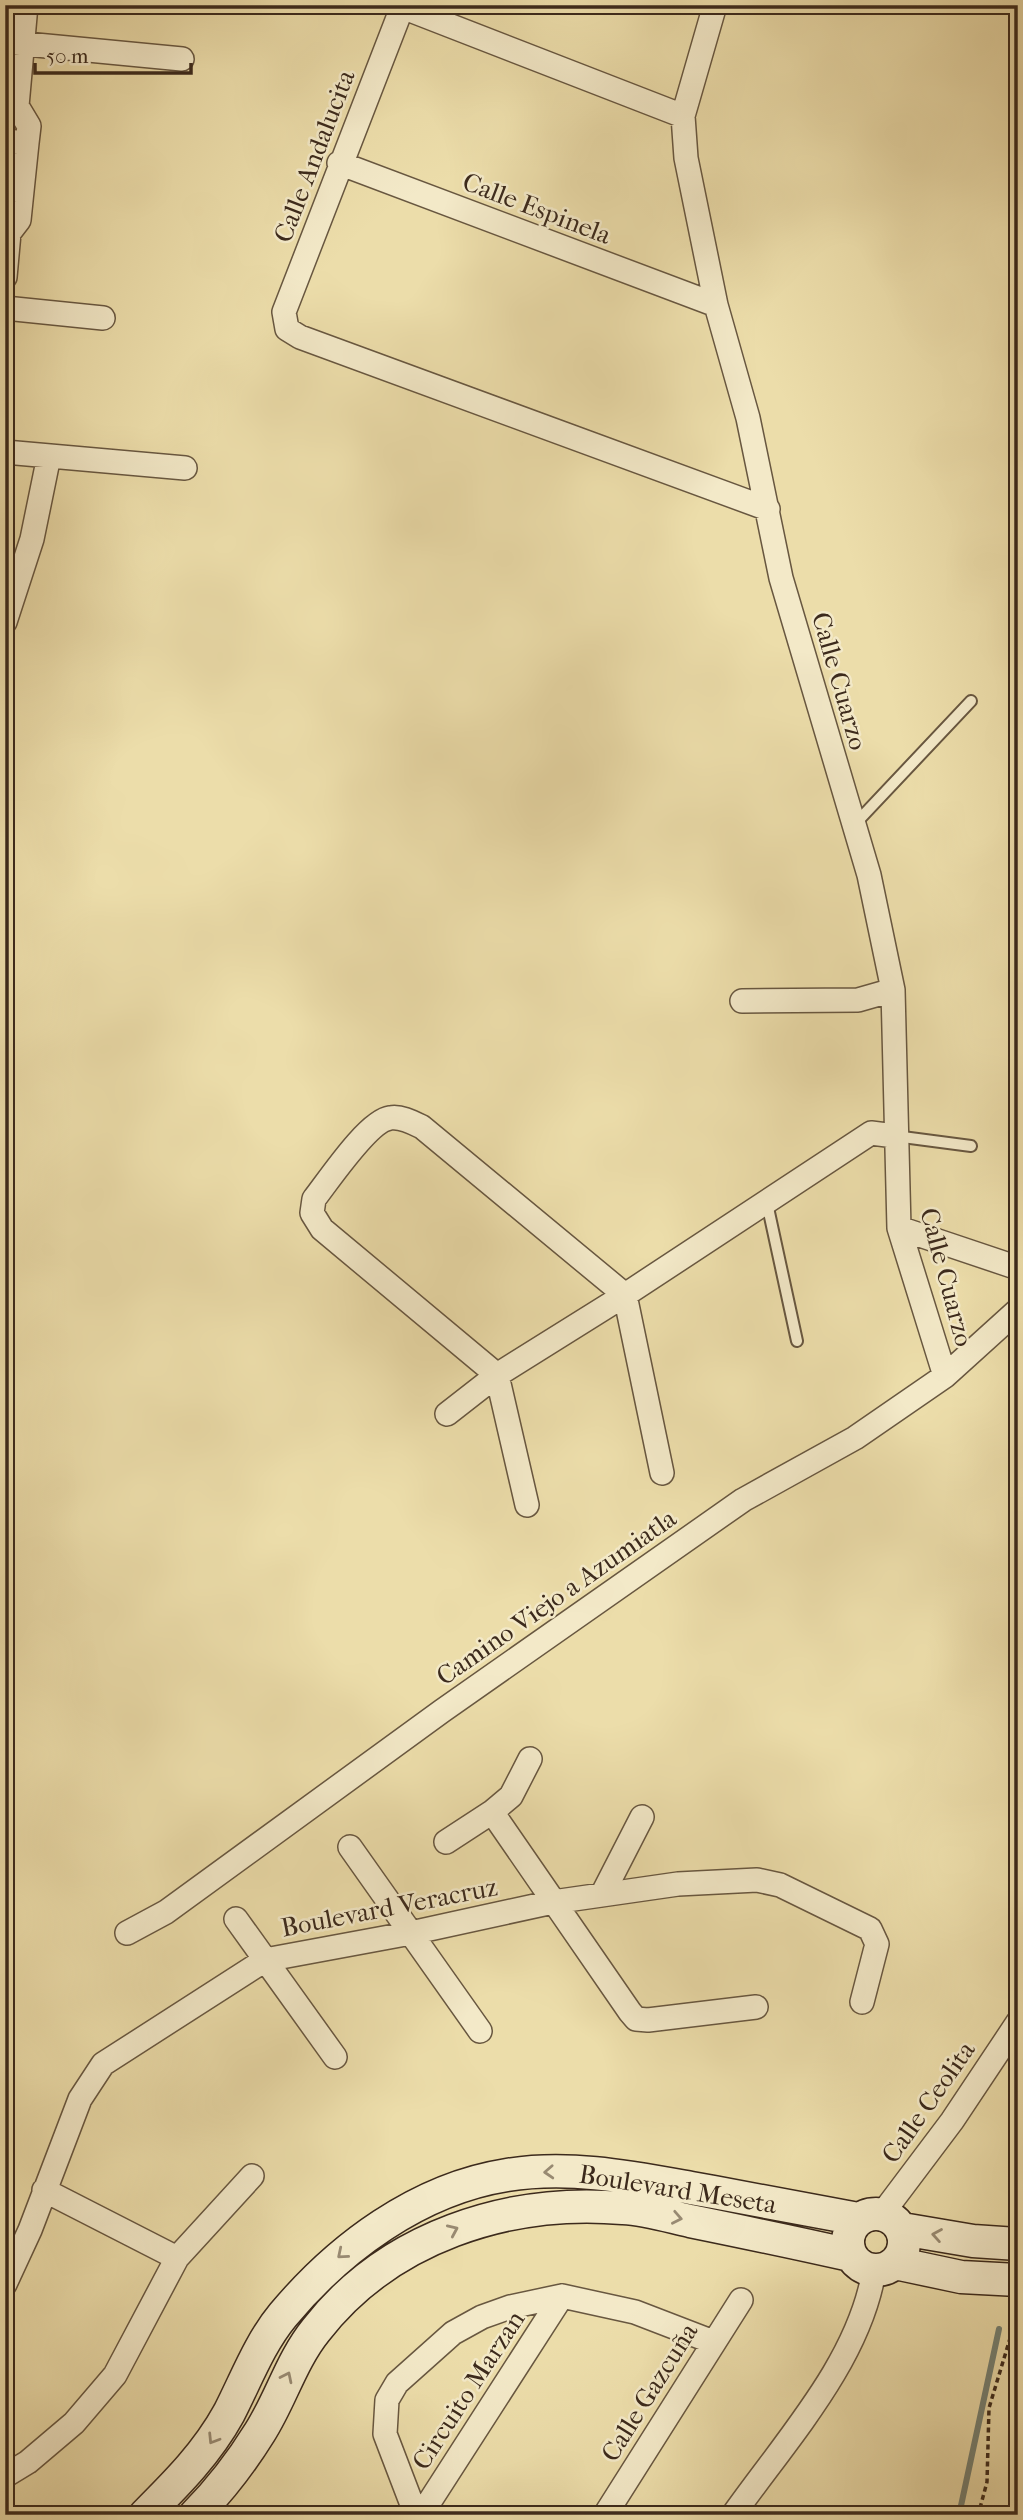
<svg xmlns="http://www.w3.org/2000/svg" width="1023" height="2520" font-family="'IM FELL French Canon',serif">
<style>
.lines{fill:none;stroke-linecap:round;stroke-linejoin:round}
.stream{stroke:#748174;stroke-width:6}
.lane-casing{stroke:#685740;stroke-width:14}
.street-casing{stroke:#685740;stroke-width:26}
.secondary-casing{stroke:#3c2a1c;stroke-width:35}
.path{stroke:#3c2a1c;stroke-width:3.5;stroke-dasharray:5 3.5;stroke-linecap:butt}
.lane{stroke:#f3e9c8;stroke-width:10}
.street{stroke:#f3e9c8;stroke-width:23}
.secondary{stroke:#f3e9c8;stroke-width:32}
.oneway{stroke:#988a72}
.labels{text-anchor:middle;stroke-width:5;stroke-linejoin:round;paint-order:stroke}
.street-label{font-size:26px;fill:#3c2a1c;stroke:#f3e9c8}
</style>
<rect width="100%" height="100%" fill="#ecddaa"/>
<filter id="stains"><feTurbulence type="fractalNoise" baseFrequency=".00286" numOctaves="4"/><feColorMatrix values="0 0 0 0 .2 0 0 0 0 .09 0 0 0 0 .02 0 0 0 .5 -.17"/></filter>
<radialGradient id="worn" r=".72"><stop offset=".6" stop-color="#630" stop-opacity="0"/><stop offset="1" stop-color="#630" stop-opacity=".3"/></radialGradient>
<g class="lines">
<path class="stream" d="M959,2515L999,2329"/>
<defs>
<path id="lane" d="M855,824L971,701
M895,1136L971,1146
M767,1203L797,1341"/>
<path id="street" d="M26,5L17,106L29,126L27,143
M397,5L683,116
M403,5L284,312L287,329L300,337L768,509
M715,5L683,116L686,158L716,305L748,418L781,578L869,875L893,990L899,1228L945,1376
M5,42L182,59
M5,141L27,143L22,191L5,189
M339,163L716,305
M5,277L9,233L19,220L22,191
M5,308L103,318
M5,452L185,468
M5,622L32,539L49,456
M742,1001L858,1000L893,990
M899,1228L1018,1268
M447,1414L497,1375L625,1295L871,1133L895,1136
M527,1505L497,1375L322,1229L312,1213L314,1199C329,1180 368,1121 390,1118C401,1116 412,1122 422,1127L625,1295L662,1473
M530,1759L511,1796L492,1812L630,2012L636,2019L648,2020L756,2007
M446,1842L492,1812
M350,1847L480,2031
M602,1895L642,1817
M236,1919L335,2057
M127,1933L166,1912L442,1711L743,1500L855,1438L945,1376L1018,1310
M44,2190L177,2258
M882,2214L952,2121L1018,2022
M5,2284L30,2230L80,2099L103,2064L265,1960L411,1933L553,1902L678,1884L757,1880L780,1885L870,1929L877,1944L862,2002
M5,2476L28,2462L74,2423L115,2375L177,2258L252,2176
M416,2515L385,2434L387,2400L397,2383L453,2333L482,2317L510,2307L562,2296L635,2312L713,2342
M421,2515L562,2296
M605,2515L741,2300
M733,2515C785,2441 859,2362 874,2271"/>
<path id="secondary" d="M848 2242a28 28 0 1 1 56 0a28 28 0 1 1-56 0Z
M902,2229L973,2241L1018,2244
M895,2263L961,2277L1018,2280
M145,2515C177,2483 207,2453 229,2413C246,2380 259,2344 283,2315C339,2248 418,2189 507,2175C569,2165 630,2177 691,2188C747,2198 803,2209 858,2219
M195,2515C220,2490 242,2461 260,2432C281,2399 291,2361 316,2330C388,2237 508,2198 623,2208C645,2209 668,2216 690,2221C744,2232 797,2243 850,2255"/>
</defs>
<use href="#lane" class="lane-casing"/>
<use href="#street" class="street-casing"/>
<use href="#secondary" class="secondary-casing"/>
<path class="path" d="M1007,5L1018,26
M980,2508L987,2482L989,2408L1018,2312"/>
<use href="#lane" class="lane"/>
<use href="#street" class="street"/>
<use href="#secondary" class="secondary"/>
</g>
<defs><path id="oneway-chevron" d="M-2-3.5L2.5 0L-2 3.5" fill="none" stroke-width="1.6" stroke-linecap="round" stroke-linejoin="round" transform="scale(1.75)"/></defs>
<g class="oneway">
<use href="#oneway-chevron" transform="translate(549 2172) rotate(177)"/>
<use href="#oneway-chevron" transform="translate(677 2218) rotate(11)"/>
<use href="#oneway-chevron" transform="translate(453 2230) rotate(-24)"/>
<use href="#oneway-chevron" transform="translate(937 2235) rotate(-170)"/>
<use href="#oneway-chevron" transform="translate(342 2254) rotate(140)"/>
<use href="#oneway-chevron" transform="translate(287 2377) rotate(-64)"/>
<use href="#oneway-chevron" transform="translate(213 2439) rotate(122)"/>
</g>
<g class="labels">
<g class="street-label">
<text transform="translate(314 156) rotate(-69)" y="9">Calle Andalucita</text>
<text transform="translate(537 208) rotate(21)" y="9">Calle Espinela</text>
<text transform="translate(840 681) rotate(74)" y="9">Calle Cuarzo</text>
<text transform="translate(947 1277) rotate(75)" y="9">Calle Cuarzo</text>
<text transform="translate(556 1597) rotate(-35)" y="9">Camino Viejo a Azumiatla</text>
<text transform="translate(389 1907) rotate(-11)" y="9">Boulevard Veracruz</text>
<text transform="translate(928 2102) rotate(-55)" y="9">Calle Ceolita</text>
<text transform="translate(678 2189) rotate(9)" y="9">Boulevard Meseta</text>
<text transform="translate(468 2390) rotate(-57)" y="9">Circuito Marzan</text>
<text transform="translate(649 2392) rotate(-58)" y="9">Calle Gazcuña</text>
</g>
</g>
<rect width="1023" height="2520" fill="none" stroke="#ecddaa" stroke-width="28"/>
<rect x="7" y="7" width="1009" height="2506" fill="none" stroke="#3c2a1c" stroke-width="3.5"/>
<rect x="14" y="14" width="995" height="2492" fill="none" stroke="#3c2a1c" stroke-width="2"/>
<path d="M35 63v10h156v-10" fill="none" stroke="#3c2a1c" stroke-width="3.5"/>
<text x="46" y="63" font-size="21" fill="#3c2a1c" stroke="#f3e9c8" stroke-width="5" paint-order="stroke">50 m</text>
<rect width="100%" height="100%" filter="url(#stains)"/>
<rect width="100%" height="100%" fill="url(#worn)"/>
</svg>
